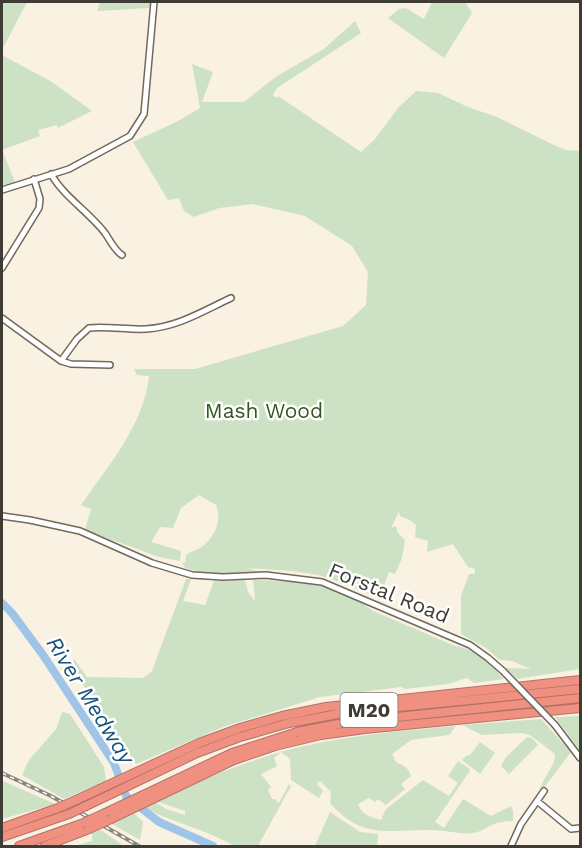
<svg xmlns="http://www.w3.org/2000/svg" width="582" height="848" font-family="'Work Sans',sans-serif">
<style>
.green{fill:#cde1c5}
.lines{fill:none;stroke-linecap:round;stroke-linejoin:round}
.river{stroke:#9ec5e7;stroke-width:8}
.minor-casing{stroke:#70695c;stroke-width:8}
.highway-casing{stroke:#b27266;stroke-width:10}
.minor{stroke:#fff;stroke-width:5}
.highway{stroke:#f09080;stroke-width:8}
.rail-casing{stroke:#8a847a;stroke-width:4}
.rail{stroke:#fff;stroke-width:1.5;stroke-dasharray:4.5;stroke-linecap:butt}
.minor-bridge-casing{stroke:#70695c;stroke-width:8;stroke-linecap:butt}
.highway-bridge-casing{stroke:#b27266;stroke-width:10;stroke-linecap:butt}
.minor-bridge{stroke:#fff;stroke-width:5}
.highway-bridge{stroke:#f09080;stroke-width:8}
.labels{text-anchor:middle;stroke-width:5;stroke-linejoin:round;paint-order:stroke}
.shield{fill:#fff;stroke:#797672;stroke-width:1.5}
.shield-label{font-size:20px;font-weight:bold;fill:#3f3b35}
.park-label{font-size:21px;fill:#32571f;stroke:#fff}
.street-label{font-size:21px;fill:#3f3b35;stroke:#fff}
.water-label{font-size:22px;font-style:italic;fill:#15527e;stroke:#fff}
</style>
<rect width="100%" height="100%" fill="#f9f1e2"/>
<path class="green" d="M2,2H27L2,50Z
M100,2H151L149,8L97,11Z
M432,2H465L472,13L444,58L388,18L399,9L406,8L424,19Z
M355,21L361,33L277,88L273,95L276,98L278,96L361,152L375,139L398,108L416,91L438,93L468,107L497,117L556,146L566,150L580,151V669L517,679L505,668L531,669L512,661L500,660L486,648L461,634V596L469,574H475V569L468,567L453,544L427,552L428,541L415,537L416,525L410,520L400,516L399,511L391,528L396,526L398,533L405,540L402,558L395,574L389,572L379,598C359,590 338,580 317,575C294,570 269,570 246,568L261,572L206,574L185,568L182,563L188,562L185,561L186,555C191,551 199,550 204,545C216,535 222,519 216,505L199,495L181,508L173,528L160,527L151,542L181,551L180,561L159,557L85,530L91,509L81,505C108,466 144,425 149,376L137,375L134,369H195L343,326L366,305L368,272L352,246L305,216L253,204L219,208L194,217L184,211L179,198L168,200L133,142L178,121L200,108L192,64L213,72L202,102H244L277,76L324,49Z
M2,55L52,82L92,111L58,128L57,125L38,130L40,136L2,150L15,182L2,185Z
M186,579H191L183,601L205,605L214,581L245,580L248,592L255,601L253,580C296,581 339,582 373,611L455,646C474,648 492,665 504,679L474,683L467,678L448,684L405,689L401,687L320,697L223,727L136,764L69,664L74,659L87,677L143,678L152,671Z
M62,712L70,714L104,767L106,781L64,799L22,775L29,760L56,729Z
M580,716V751L555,717Z
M541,719L571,752L540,793C540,779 555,769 555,754L530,735L522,733L482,735L462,725Z
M456,726L449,735L411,740L392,754L396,762C404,766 408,767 411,776L401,784L405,789L386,805L378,799L375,802L369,798L358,804C361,814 372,818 381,820L386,809L423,780L449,796L458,783L448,776L458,761L470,769L469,772L435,822L444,828L463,799L491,816L511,806L513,811V821C507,821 500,822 494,824C487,827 481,832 473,833C461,835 446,830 432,830C388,829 364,841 330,803L331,792L320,781L317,784L323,791L319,798L291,780L290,759L281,752L274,758L277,766L261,774L271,787L268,790L272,799H275L279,803L289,784L291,786L258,846H235L210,834L157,814L147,807L155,802L166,809L185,815V811L156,801C190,785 225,770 261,758C324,737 390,732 456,726Z
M527,737L532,738L538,745L509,774L501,766L506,757Z
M480,742L495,753L480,774L462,760L467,755L469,756Z
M2,780L3,781L55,804L2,819Z
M330,812L360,832L378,834L377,846H315Z
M134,813L143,822L140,840L110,823Z
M98,828L124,846H75L92,841V831Z"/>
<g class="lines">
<path class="river" d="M2,603L12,613L43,655L114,763L126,796L159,822L213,846"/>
<defs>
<path id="minor" d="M51,174C64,197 89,212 105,233C110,240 114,250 122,255
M2,190L69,169L130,136L144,114L154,2
M2,268L39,208L40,199L34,179
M2,318L61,361L77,339L89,328C108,326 127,330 146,329C178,327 203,311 231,298
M61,361L71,364L110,365
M2,516L30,520L80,531L152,563L192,575L223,577L266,575L322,582L470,645L488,658L503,671
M555,725L580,758
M537,801L571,829L580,828
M511,846L521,824L544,791"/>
<path id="highway" d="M76,800L199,743L240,728L282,716L326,707L580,680
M86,806L197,753L240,737L289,723L349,712L580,689
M103,814L232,753L297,732L349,722L580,698
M111,819L234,760L275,746L321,735L365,729L580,708
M2,828L58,808
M2,837L69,814
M19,846L81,824
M45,846L89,829"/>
</defs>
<use href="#minor" class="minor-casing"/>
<use href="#highway" class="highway-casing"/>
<use href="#minor" class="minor"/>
<use href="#highway" class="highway"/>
<defs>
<path id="rail" d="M2,773L51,796L139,846"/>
</defs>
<use href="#rail" class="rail-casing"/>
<use href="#rail" class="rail"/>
<defs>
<path id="minor-bridge" d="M503,671L555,725"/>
<path id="highway-bridge" d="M58,808L76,800
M69,814L86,806
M81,824L103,814
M89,829L111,819"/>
</defs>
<use href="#minor-bridge" class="minor-bridge-casing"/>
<use href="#highway-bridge" class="highway-bridge-casing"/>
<use href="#minor-bridge" class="minor-bridge"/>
<use href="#highway-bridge" class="highway-bridge"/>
</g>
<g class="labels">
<rect class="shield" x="340.5" y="693" width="57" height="34" rx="4.5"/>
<g class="shield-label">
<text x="369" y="717">M20</text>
</g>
<g class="park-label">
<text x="264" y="418">Mash Wood</text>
</g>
<g class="street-label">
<text transform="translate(389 593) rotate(22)" y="7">Forstal Road</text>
</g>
<g class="water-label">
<text transform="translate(91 700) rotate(58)" y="8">River Medway</text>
</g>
</g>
<rect width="582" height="848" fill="none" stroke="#3f3b35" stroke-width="6"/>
</svg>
